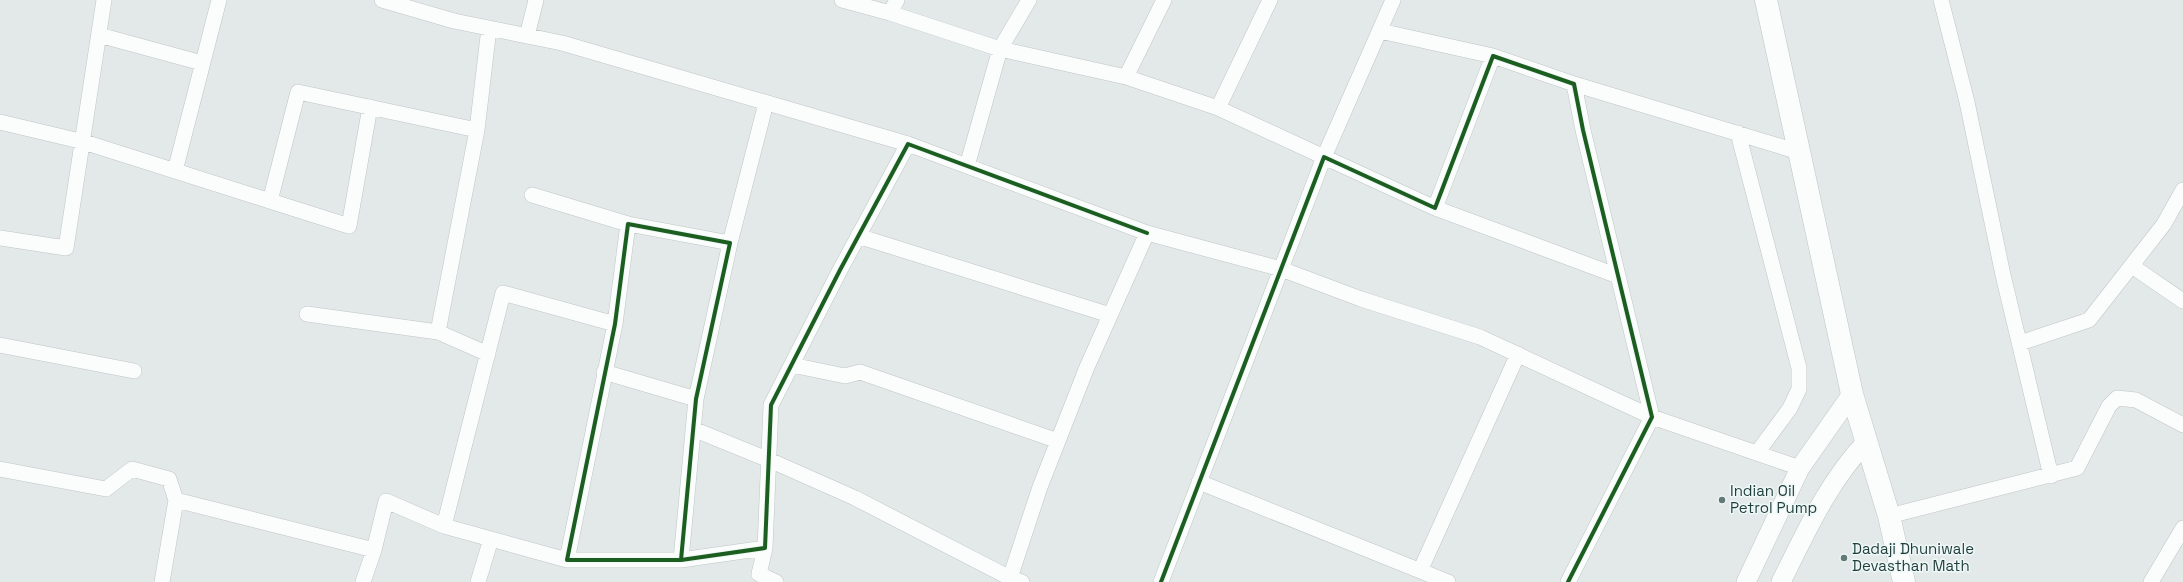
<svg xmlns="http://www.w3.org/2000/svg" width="2183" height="582" font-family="'Space Grotesk',sans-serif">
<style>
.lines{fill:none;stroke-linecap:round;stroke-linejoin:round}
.minor-casing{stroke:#bfc6c5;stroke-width:16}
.tertiary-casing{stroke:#bfc6c5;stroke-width:20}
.secondary-casing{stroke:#bdc7c5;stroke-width:23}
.minor{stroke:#fbfcfc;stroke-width:15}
.tertiary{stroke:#fbfcfc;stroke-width:19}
.secondary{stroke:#fbfcfc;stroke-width:22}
.cycleway-casing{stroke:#eff8f6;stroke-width:6}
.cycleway{stroke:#1b5e20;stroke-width:4}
.poi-dot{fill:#637a79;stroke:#eff8f6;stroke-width:1.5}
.labels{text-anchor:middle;stroke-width:3;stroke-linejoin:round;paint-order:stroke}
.poi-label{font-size:15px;fill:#1e3e3d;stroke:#eff8f6;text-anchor:start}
</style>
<rect width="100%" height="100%" fill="#e2e9e8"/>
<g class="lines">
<defs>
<path id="minor" d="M382,0L454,21L562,43L908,144
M842,0L890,13L897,0
M1941,0L1967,102L2003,275L2051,476
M890,13L1000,49L1126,77L1218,108L1270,0
M1380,31L1493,56
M99,35L202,63
M527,36L536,0
M1126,77L1164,0
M1574,84L1799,152
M370,107L349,226L270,201L298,92L477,130L438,332L488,354
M1218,108L1324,157L1393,0
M0,122L84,142L270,201
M477,130L489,28
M1738,133L1799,368V389L1790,408L1757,453
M967,166L1000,49L1029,0
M175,171L219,0
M532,195L628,224
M1435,208L1618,276
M858,236L1110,315
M0,238L66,248L104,0
M730,243L766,103
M2132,266L2183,301
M307,314L438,332
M2020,343L2089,320L2164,224L2183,190
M0,345L134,371
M792,365L845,376L860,372L1058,441
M604,372L696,399
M693,429L767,459L855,498L1010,578L1009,582
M0,469L106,489L132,469L169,479L176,500
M1199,482L1448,582
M1889,516L2077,468L2109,406L2117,398L2136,400L2183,425
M765,548L759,574L776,582
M567,560L444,526L503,293L615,324
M681,560H567L615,324L628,224L730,243L696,399L681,560L765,548L771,405L840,270L908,144L1147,233
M1420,571L1518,354
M162,582L176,500L374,550L386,501L444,526
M363,582L374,550
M478,582L491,539
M1022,582L1010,578L1040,487L1087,367L1147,233L1281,269L1361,299L1480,337L1652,417L1800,468
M1161,582L1324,157L1435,208L1493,56L1574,84L1583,130L1652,417L1568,582
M2151,582L2183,528"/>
<path id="tertiary" d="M1746,582L1800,468L1852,394
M1781,582C1806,532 1828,482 1867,441"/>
<path id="secondary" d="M1766,0L1852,394L1889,516L1904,582"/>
</defs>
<use href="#minor" class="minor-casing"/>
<use href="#tertiary" class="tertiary-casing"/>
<use href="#secondary" class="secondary-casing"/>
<use href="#minor" class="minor"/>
<use href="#tertiary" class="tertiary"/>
<use href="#secondary" class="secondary"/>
<defs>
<path id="cycleway" d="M681,560H567L615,324L628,224L730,243L696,399L681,560L765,548L771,405L840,270L908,144L1147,233
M1161,582L1324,157L1435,208L1493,56L1574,84L1583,130L1652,417L1568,582"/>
</defs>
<use href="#cycleway" class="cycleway-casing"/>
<use href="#cycleway" class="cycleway"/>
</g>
<g class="poi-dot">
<circle cx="1722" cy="500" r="4"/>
<circle cx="1844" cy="558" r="4"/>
</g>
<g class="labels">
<g class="poi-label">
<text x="1730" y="496">Indian Oil<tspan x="1730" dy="17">Petrol Pump</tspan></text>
<text x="1852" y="554">Dadaji Dhuniwale<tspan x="1852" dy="17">Devasthan Math</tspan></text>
</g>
</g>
</svg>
